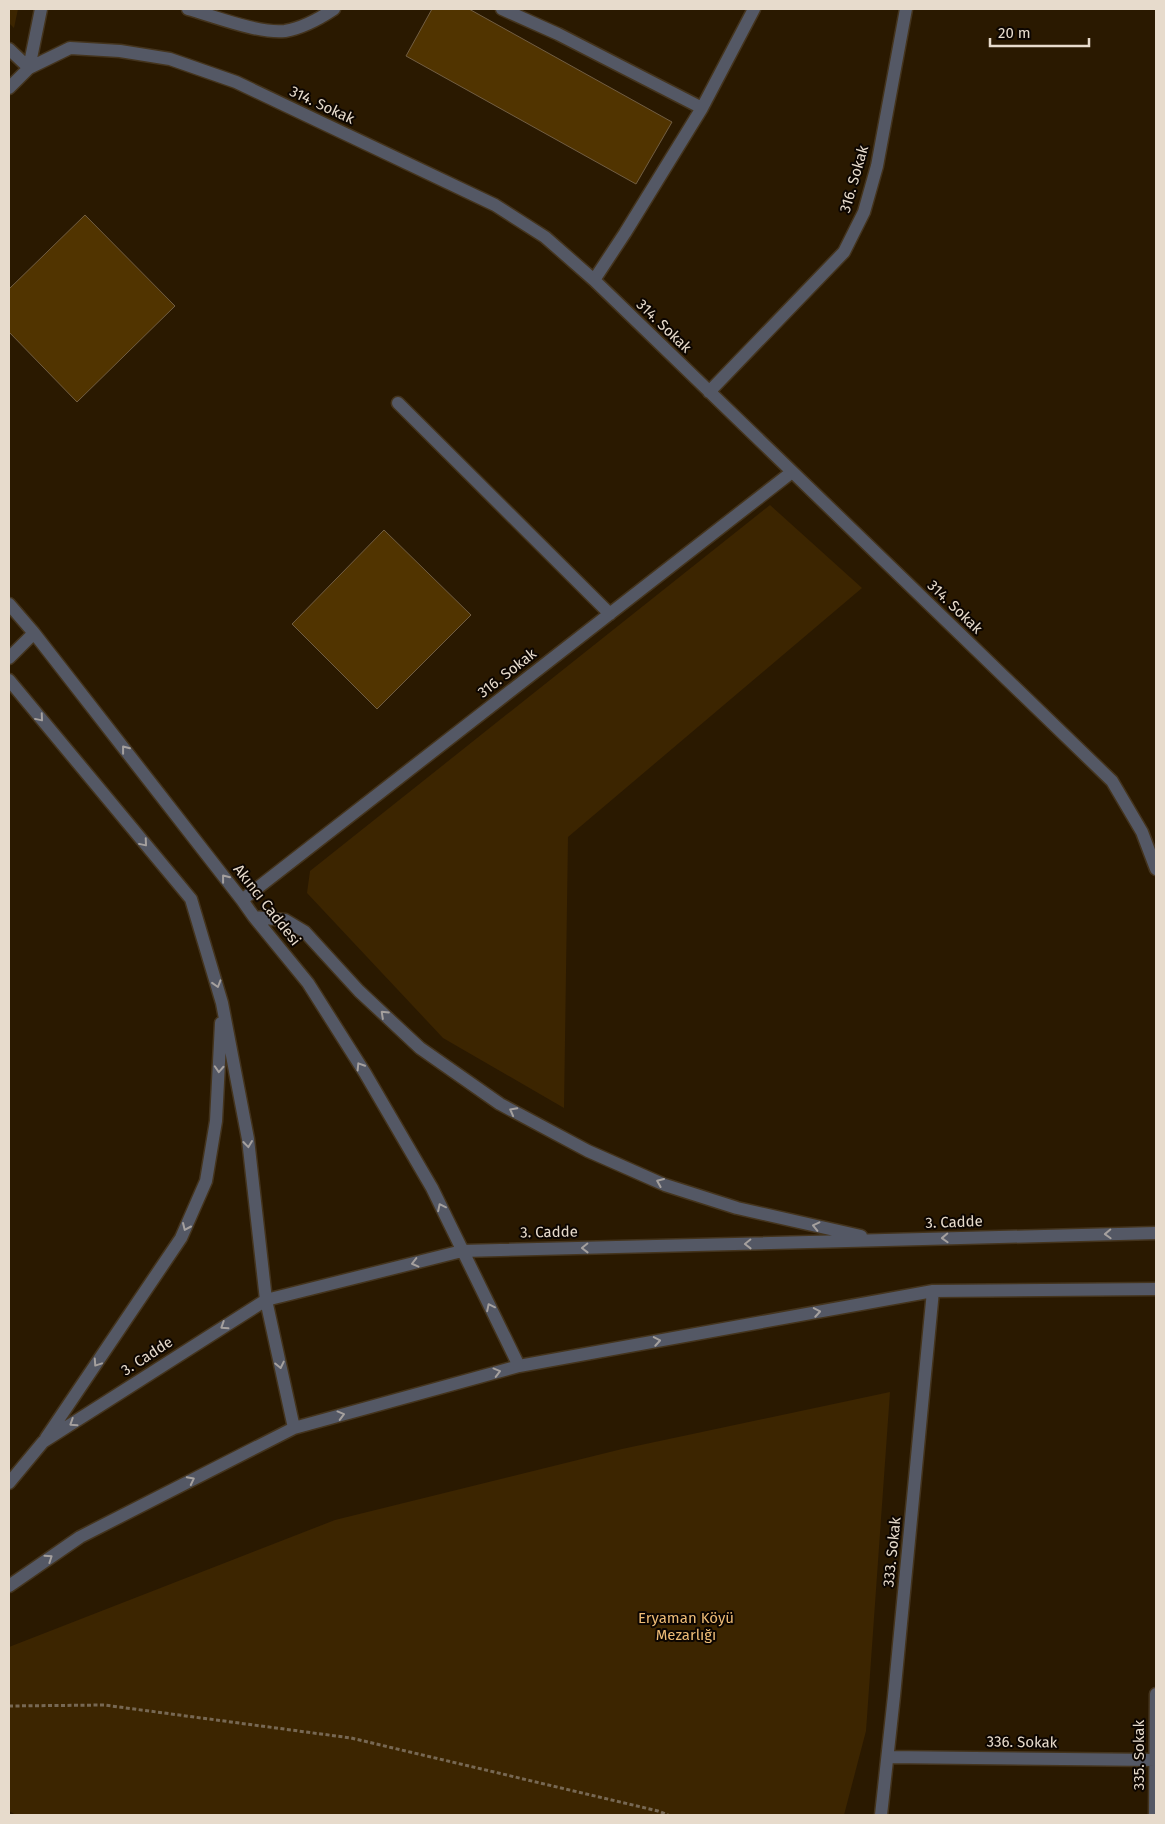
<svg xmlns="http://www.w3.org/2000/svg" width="1165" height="1824" font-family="'Fira Sans',sans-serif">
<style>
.green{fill:#3c2500}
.building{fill:#513400;stroke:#725e42}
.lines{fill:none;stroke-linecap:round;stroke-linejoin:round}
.minor-casing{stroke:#44341d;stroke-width:15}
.path{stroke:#776853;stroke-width:3;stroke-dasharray:4 2.5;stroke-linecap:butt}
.minor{stroke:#545865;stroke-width:12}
.oneway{stroke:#a5a09e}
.labels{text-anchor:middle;stroke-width:4;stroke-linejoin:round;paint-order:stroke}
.street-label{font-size:15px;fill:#e7dbcc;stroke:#0d0601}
.park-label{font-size:15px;fill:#eebc76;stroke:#0d0601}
</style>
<rect width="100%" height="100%" fill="#2a1900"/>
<path class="green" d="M9,9H18L14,28L9,23Z
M770,505L862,588L568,837L564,1108L443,1038L307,893L310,871Z
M890,1392L866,1731L844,1815H16L9,1811V1647L335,1520L622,1449Z"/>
<path class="building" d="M432,9H469L672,122L636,184L406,56Z
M85,215L175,306L77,402L9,332V289Z
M384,530L471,615L377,709L292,624Z"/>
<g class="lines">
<defs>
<path id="minor" d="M188,9C214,16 259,34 285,31C303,28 319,19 334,9
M502,9L558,34L702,108
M9,49L29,68
M29,68L41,9
M9,88L29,68L70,48L120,51L170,59L236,82L495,205L545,237L594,280L1112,781L1142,832L1156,869
M594,280L625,233L702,108L754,9
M709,392L844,252L864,212L877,166L906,9
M398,403L610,614
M9,604L34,633L242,900L254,917L308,983L365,1073L432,1188L519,1366
M9,658L34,633
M9,680L191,899L222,1003L248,1139L266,1300L294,1428
M242,900L792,472
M254,917L285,920L305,932L359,991L420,1048L500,1104L588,1151L665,1185L737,1208L861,1236
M46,1438L181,1238L206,1181L216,1121L221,1023
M9,1483L43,1442L266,1300L462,1251L1156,1233
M9,1586L80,1537L294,1428L519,1366L933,1291L1156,1289
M888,1757L1156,1760
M881,1815L894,1696L933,1291
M1155,1815L1156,1694"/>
</defs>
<use href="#minor" class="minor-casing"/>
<path class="path" d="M9,1706L104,1705L351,1738L658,1811L668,1815"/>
<use href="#minor" class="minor"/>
</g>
<defs><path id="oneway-chevron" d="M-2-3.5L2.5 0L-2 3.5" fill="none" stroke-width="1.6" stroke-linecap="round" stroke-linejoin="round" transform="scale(1.25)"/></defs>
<g class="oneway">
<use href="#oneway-chevron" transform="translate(40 718) rotate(50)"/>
<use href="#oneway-chevron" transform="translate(125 749) rotate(-128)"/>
<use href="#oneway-chevron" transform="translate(144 843) rotate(50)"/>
<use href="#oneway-chevron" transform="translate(225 878) rotate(-128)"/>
<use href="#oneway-chevron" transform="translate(217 984) rotate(73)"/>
<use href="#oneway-chevron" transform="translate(384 1014) rotate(-137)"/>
<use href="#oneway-chevron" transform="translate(360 1066) rotate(-122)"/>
<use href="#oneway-chevron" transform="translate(219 1069) rotate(93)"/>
<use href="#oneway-chevron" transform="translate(513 1111) rotate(-152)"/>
<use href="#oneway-chevron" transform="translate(248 1144) rotate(83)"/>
<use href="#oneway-chevron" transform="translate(660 1182) rotate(-157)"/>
<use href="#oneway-chevron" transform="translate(441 1207) rotate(-116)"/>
<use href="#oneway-chevron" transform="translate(816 1226) rotate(-167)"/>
<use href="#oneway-chevron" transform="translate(186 1227) rotate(114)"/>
<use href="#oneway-chevron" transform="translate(1108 1234) rotate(178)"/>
<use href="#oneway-chevron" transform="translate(945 1238) rotate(178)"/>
<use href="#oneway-chevron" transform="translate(748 1244) rotate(179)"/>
<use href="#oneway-chevron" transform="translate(585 1248) rotate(179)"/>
<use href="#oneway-chevron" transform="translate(415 1263) rotate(166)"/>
<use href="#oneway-chevron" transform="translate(490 1307) rotate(-116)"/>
<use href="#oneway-chevron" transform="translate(817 1312) rotate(-10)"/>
<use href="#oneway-chevron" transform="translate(224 1326) rotate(147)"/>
<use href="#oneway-chevron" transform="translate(657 1341) rotate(-10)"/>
<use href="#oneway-chevron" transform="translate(97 1363) rotate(124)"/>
<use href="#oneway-chevron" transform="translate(280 1365) rotate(78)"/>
<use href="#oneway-chevron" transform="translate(497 1372) rotate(-15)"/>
<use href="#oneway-chevron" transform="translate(341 1415) rotate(-15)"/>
<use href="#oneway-chevron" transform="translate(73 1423) rotate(147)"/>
<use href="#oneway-chevron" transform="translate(191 1480) rotate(-27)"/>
<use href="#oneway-chevron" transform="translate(49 1558) rotate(-34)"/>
</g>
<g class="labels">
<g class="street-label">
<text transform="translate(322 105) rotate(25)" y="5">314. Sokak</text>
<text transform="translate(854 179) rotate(-74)" y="5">316. Sokak</text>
<text transform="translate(664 326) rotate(44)" y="5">314. Sokak</text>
<text transform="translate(955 607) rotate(44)" y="5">314. Sokak</text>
<text transform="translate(507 673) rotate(-38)" y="5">316. Sokak</text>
<text transform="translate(267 905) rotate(52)" y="5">Akıncı Caddesi</text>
<text transform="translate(954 1222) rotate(-2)" y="5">3. Cadde</text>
<text transform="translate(549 1232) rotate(-1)" y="5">3. Cadde</text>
<text transform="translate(147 1356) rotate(-33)" y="5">3. Cadde</text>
<text transform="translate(892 1552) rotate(-84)" y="5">333. Sokak</text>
<text transform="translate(1022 1742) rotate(1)" y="5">336. Sokak</text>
<text transform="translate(1139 1755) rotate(-90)" y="5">335. Sokak</text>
</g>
<g class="park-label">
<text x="686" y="1623">Eryaman Köyü<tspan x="686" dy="17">Mezarlığı</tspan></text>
</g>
</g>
<rect width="1165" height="1824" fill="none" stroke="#e7dbcc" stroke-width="20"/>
<path d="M990 38v8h99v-8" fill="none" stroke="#e7dbcc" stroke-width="2.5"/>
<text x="998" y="38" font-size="15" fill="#e7dbcc" stroke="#0d0601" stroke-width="4" paint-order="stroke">20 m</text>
</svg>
